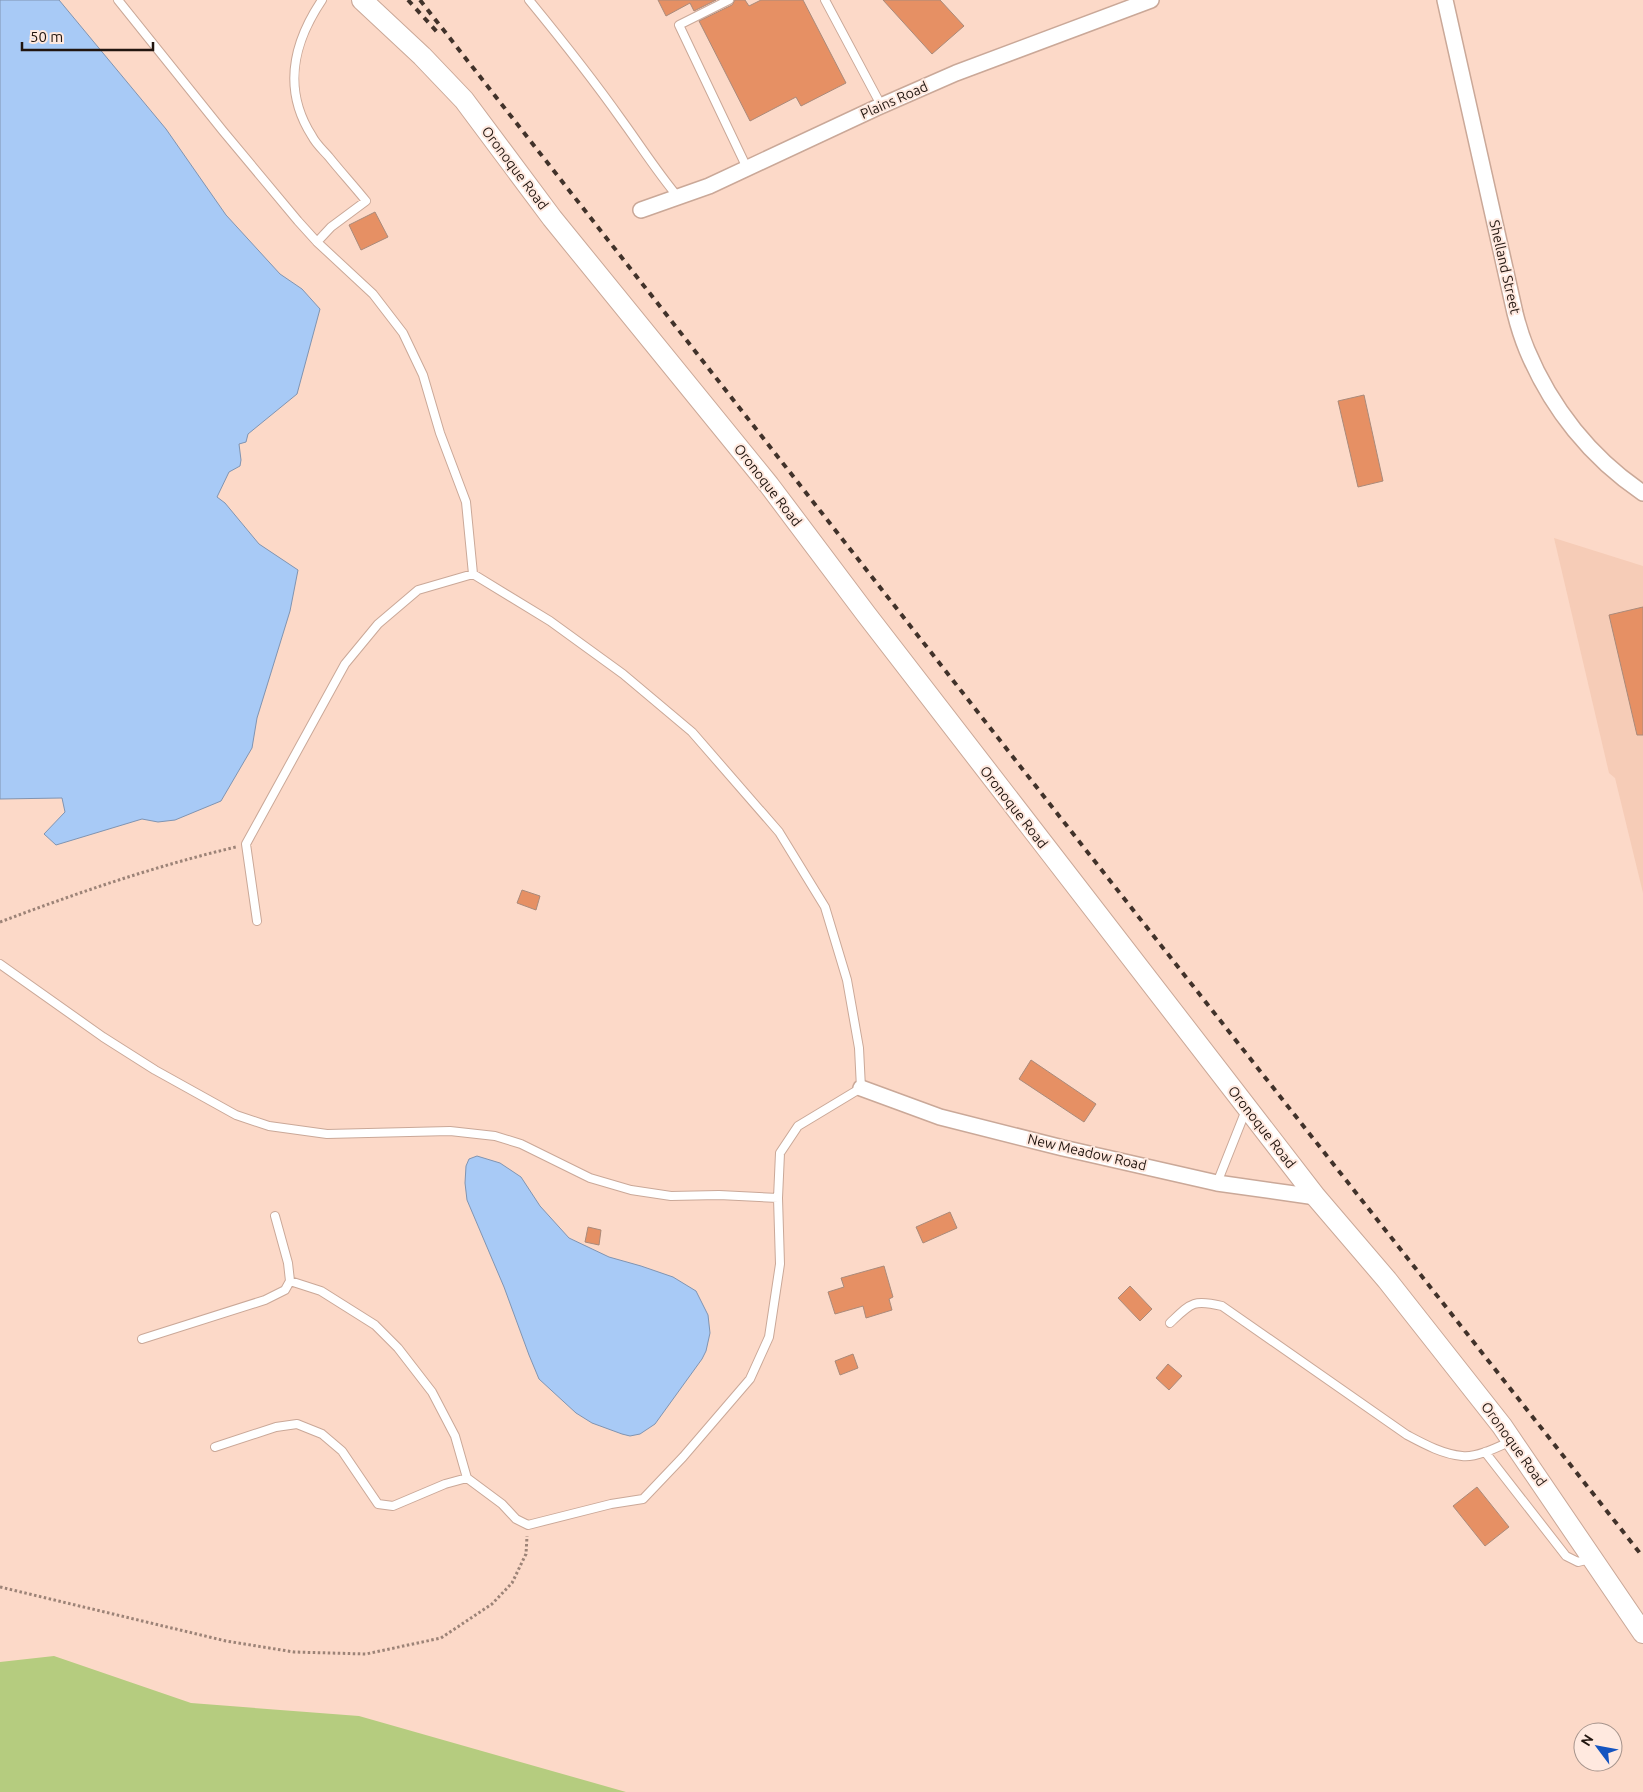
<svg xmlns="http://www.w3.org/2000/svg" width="1643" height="1792" font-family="Ubuntu,sans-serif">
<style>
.built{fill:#f6ccb7}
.green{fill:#b5cc7f}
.water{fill:#a8caf6;stroke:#8094b1}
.building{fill:#e69064;stroke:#aa8a7a}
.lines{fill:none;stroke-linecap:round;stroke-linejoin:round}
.lane-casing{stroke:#caa898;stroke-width:10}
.street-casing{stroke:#caa898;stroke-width:18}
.secondary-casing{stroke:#caa898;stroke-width:22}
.path{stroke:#9c8377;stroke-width:3;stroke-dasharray:2.5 2.5;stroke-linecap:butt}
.lane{stroke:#fff;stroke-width:8}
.street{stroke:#fff;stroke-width:15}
.secondary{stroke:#fff;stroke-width:20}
.rail{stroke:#41322a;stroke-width:4;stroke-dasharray:6 6;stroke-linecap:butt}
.labels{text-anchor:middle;stroke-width:4;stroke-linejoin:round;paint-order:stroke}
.street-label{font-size:14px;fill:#21150f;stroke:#ffe9df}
</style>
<rect width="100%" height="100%" fill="#fcd9c8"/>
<path class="built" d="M1554,538L1643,566V893L1615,778L1609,773Z"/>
<path class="green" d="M54,1656L191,1703L359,1716L626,1792H0V1662Z"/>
<path class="water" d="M0,0H59L166,129L226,215L280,274L302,289L320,309L297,394L248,434L246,442L239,444L241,460L240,466L229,472L217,497L225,503L259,544L298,570L290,611L257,718L252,748L221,801L175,820L158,822L142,819L56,845L44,834L65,812L62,798L0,799Z
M477,1156L500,1163L521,1177L540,1206L569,1238L609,1257L641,1266L673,1277L696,1291L708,1315L710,1333L706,1351L702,1359L655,1424L640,1434L630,1436L622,1434L592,1423L576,1413L539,1379L529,1355L504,1287L467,1200L465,1183L466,1166L469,1159Z"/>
<path class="building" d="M658,0H716L694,11L690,3L666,16Z
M735,0H745L749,6L761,0H803L846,83L801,106L796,97L750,121L699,21L732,5Z
M883,0H940L964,26L932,54Z
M375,212L388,237L361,250L349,225Z
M1364,395L1383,481L1358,487L1338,401Z
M1643,607V735H1637L1609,615Z
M522,890L540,896L536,910L517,903Z
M1031,1060L1096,1104L1084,1122L1019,1079Z
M950,1212L957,1228L923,1243L916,1227Z
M588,1227L601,1230L599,1245L585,1242Z
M884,1266L893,1297L889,1299L892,1310L866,1318L863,1306L835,1314L828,1292L844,1287L841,1278Z
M1130,1286L1152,1309L1140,1321L1118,1298Z
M853,1354L858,1368L840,1375L835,1361Z
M1168,1364L1182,1376L1169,1390L1156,1378Z
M1477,1487L1509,1527L1485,1546L1453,1506Z"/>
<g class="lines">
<defs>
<path id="lane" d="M118,0L223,131L298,221L317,242L373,294L403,333L423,375L440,433L466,502L473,574
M529,0C561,39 592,78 621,119C640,145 657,172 678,197
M729,0L679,25L747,168
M825,0L881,105
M317,242L331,227L366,201C354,186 341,172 329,157C323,150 316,144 312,136C282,89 293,43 322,0
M257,921L246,844L345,664L378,624L418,590L473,574L550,621L623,674L692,732L779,832L825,907L847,980L859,1048L861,1088L798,1126L780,1153L778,1198L780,1264L769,1337L750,1379L683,1457L643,1499L611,1504L528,1525L516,1519L502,1504L467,1478L455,1436L432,1392L398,1348L375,1325L321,1291L290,1281
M0,964L103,1037L155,1070L236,1115L269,1126L327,1134L450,1131L495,1136L521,1144L590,1178L631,1190L671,1196L719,1195L778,1198
M1217,1183L1246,1110
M1170,1323C1191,1303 1193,1299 1222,1306L1407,1435C1424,1444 1442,1454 1462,1456C1476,1458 1498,1447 1511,1441
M142,1339L265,1300L285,1290L290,1281L288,1263L275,1216
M215,1447L276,1427L297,1424L322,1434L342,1451L378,1504L393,1506L445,1484L467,1478
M1485,1452L1566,1556L1578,1562L1590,1559"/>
<path id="street" d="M1445,0L1515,313C1518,325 1522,338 1527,350C1551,408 1591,458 1643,493
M641,210L709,186L876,108L956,73L1151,0
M861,1088L940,1117L1063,1148L1217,1183L1316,1197"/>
<path id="secondary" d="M362,0L422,56L464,100L552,218L769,485L866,614L1316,1197L1387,1280L1502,1426L1643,1633"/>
</defs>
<use href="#lane" class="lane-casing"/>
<use href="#street" class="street-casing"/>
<use href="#secondary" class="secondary-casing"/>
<path class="path" d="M0,922C77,893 155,866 236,847
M0,1587L226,1641L294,1652L366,1654L441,1638L492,1604L512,1583L526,1554L527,1536"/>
<use href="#lane" class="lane"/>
<use href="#street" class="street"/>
<use href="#secondary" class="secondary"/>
<path class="rail" d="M408,0L438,33
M420,0L1078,840L1643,1557"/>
</g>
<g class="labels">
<g class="street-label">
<text transform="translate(894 100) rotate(-24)" y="5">Plains Road</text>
<text transform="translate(515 168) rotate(53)" y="5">Oronoque Road</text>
<text transform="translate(1505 267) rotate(77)" y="5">Shelland Street</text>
<text transform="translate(768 485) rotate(52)" y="5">Oronoque Road</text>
<text transform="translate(1014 807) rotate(52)" y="5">Oronoque Road</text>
<text transform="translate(1262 1127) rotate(52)" y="5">Oronoque Road</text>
<text transform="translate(1087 1152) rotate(13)" y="5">New Meadow Road</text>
<text transform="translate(1514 1444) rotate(54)" y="5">Oronoque Road</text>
</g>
</g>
<g transform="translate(1598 1747) rotate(302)"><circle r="24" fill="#ffe9df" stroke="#a6948c"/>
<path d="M0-4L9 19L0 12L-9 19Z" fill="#1454c0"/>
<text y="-8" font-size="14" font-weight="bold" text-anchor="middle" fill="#21150f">N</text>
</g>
<path d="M22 42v8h131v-8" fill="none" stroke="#21150f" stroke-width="2.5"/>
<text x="30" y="42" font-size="15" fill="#21150f" stroke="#ffe9df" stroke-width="4" paint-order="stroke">50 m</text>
</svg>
